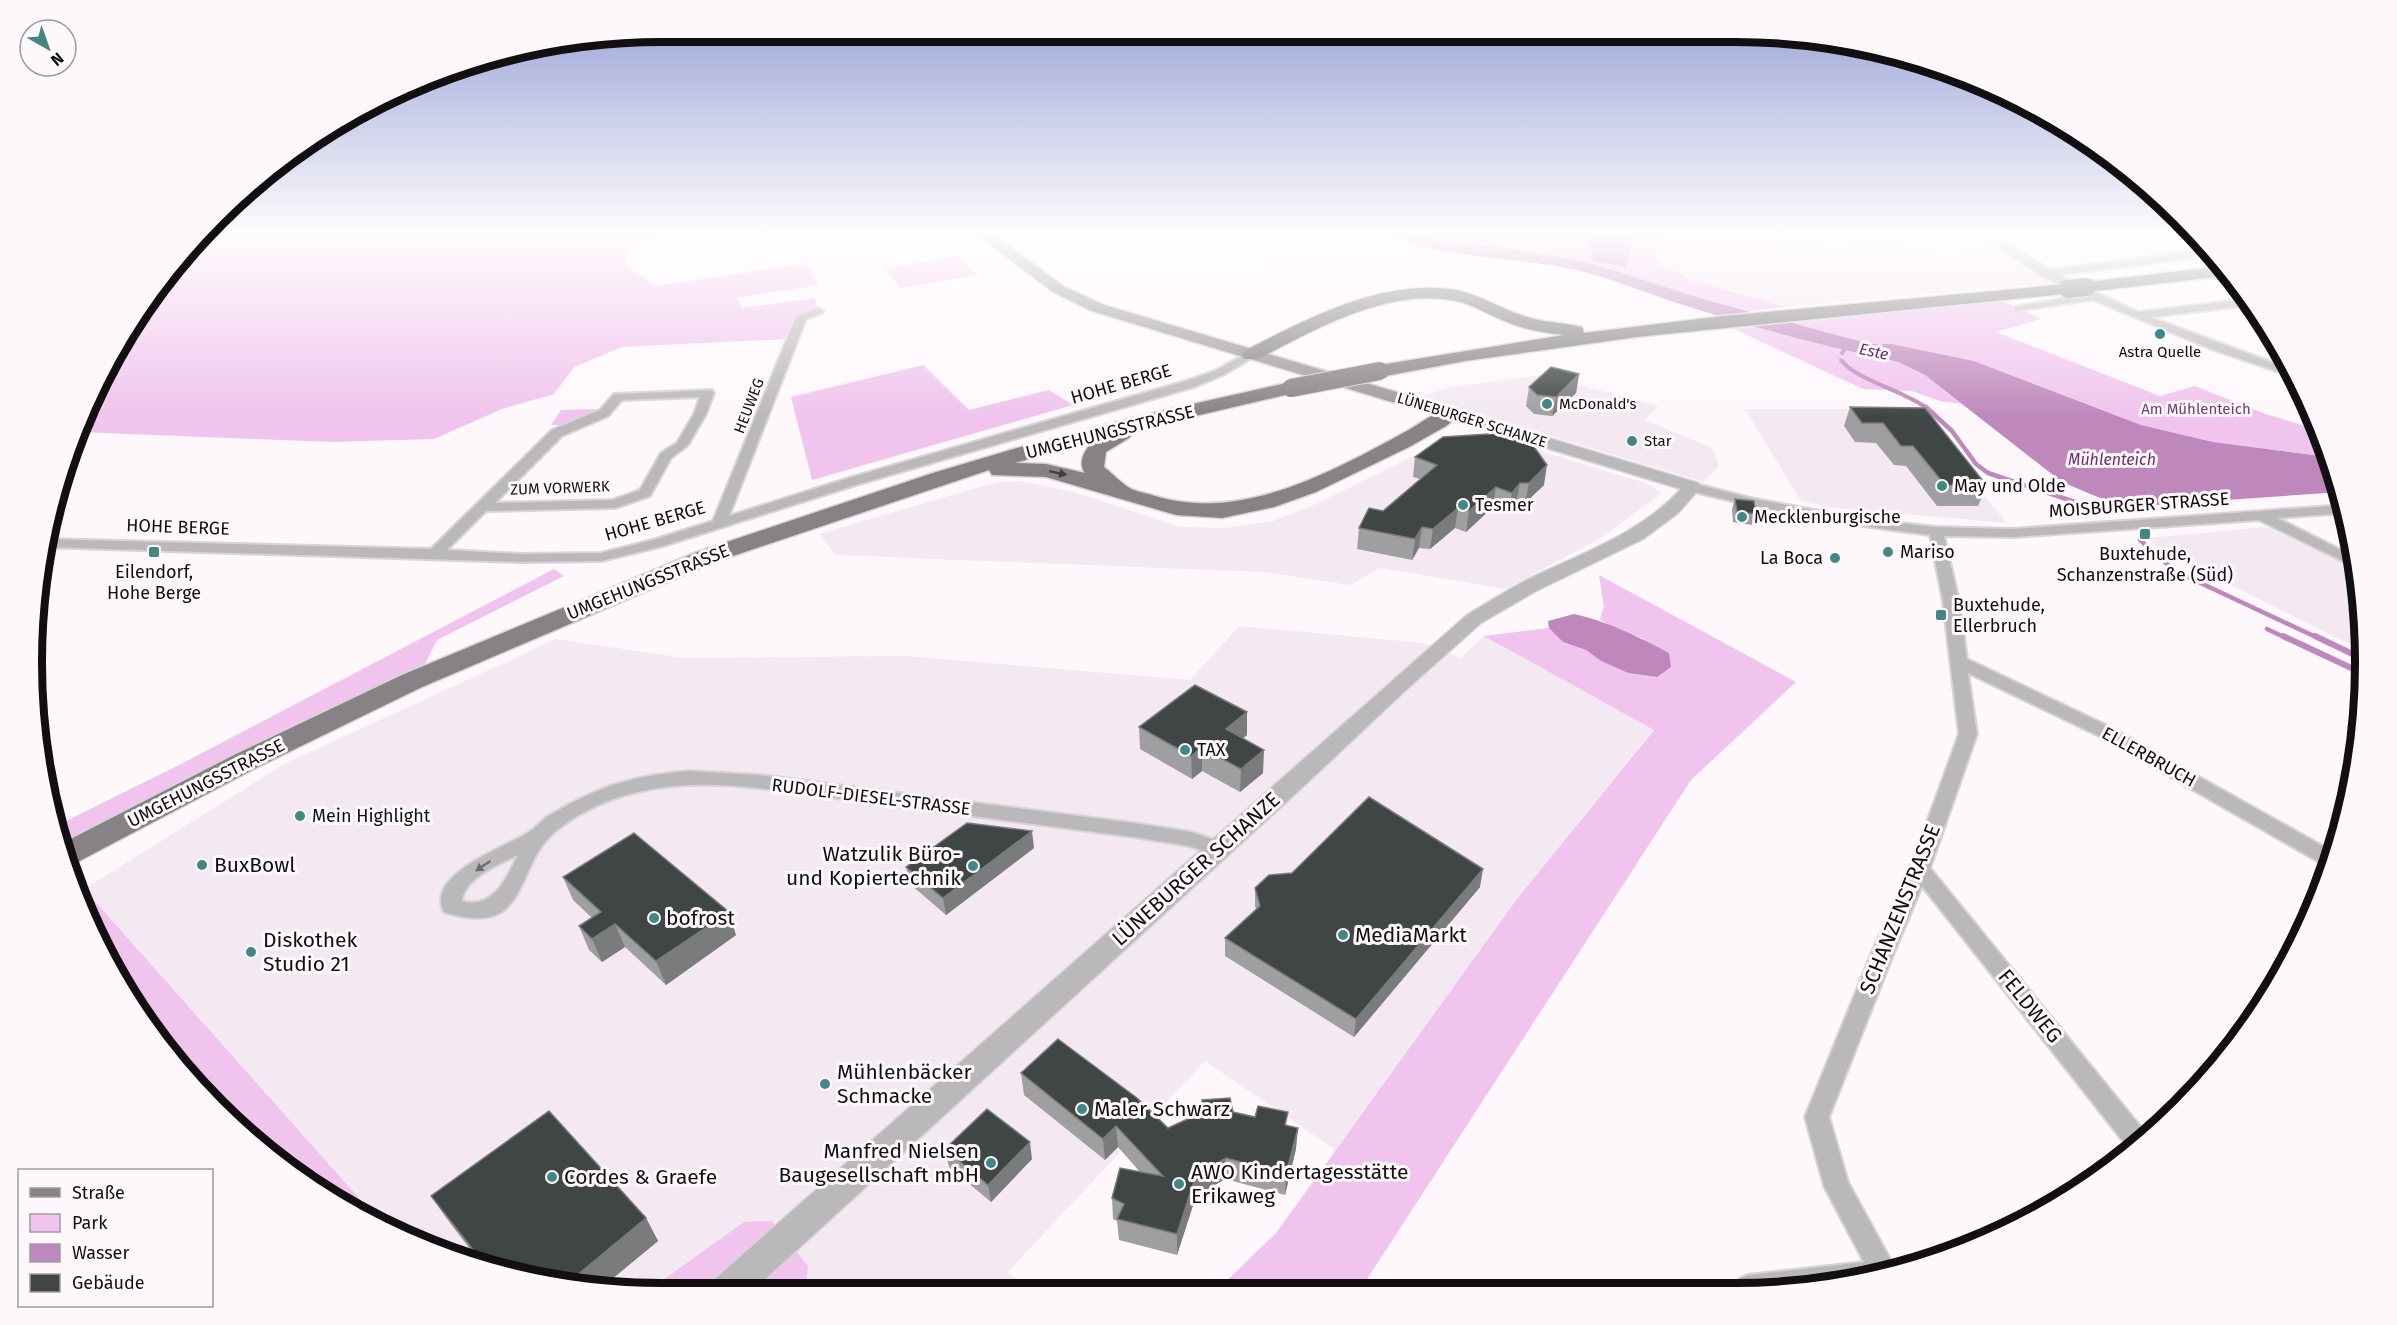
<svg xmlns="http://www.w3.org/2000/svg" width="2397" height="1325" font-family="'Fira Sans',sans-serif">
<style>
.built{fill:#f4e9f3}
.green{fill:#f0c4ed}
.water{fill:#bf88bc}
.lines{fill:none;stroke-linecap:round;stroke-linejoin:round}
.stream-far2{stroke:#bf88bc;stroke-width:4}
.stream-far1{stroke:#bf88bc;stroke-width:4.5}
.stream{stroke:#bf88bc;stroke-width:6}
.river{fill:#bf88bc;fill-rule:evenodd}
.minor-casing{stroke:#d8d3d7;stroke-width:4}
.tertiary-casing{stroke:#d8d3d7;stroke-width:3}
.secondary-casing{stroke:#d8d3d7;stroke-width:3}
.primary-casing{stroke:#d8d3d7;stroke-width:3}
.minor{fill:#bbb8bb;fill-rule:evenodd}
.tertiary{fill:#bbb8bb;fill-rule:evenodd}
.secondary{fill:#9c989b;fill-rule:evenodd}
.primary{fill:#868285;fill-rule:evenodd}
.primary-bridge-casing{stroke:#d8d3d7;stroke-width:20;stroke-linecap:butt}
.primary-bridge{stroke:#868285;stroke-width:18}
.wall{fill:#9f9fa2}
.shaded-wall{fill:#797b7d}
.building{fill:#404646;stroke:#797b7d;stroke-width:1.5}
.oneway{fill:#403d3f}
.oneway2{fill:#6e6c6e}
.poi-dot{fill:#418885;stroke:#fef8fd;stroke-width:2}
.labels{text-anchor:middle;stroke-width:6;stroke-linejoin:round;paint-order:stroke}
.far-poi-label{font-size:15px;fill:#110f11;stroke:#fef8fd;text-anchor:start}
.far-street-label{font-size:15px;fill:#110f11;stroke:#fef8fd}
.far-park-label{font-size:15px;fill:#783677;stroke:#fef8fd}
.far-water-label{font-size:16px;font-style:italic;fill:#6d2b6c;stroke:#fef8fd}
.street-label{font-size:18px;fill:#110f11;stroke:#fef8fd}
.poi-label{font-size:18px;fill:#110f11;stroke:#fef8fd;text-anchor:start}
.near-poi-label{font-size:21px;fill:#110f11;stroke:#fef8fd;text-anchor:start}
.near-street-label{font-size:21px;fill:#110f11;stroke:#fef8fd}
.rim{fill:none;stroke:#110f11;stroke-width:8}
</style>
<rect width="100%" height="100%" fill="#fef8fd"/>
<path class="built" d="M1707,232H1777L1838,243L1887,234L1936,251L1995,248L2052,283L1785,307L1692,280L1661,265L1655,256L1670,234Z
M1541,375L1658,406L1645,420L1712,448L1719,466L1704,482L1420,397L1451,387Z
M1745,409H1912L2007,523L1835,508L1801,501Z
M1432,447L1534,449L1648,484L1662,493L1601,538L1506,589L1380,568L1350,585L1264,572L835,555L819,534L976,488L998,482L1020,481L1074,492L1180,527L1225,528L1273,521L1314,505Z
M2266,527L2355,568L2364,622L2363,651L2159,549L2149,538Z
M1239,626L1423,643L1461,658L1484,636L1654,729L1517,899L1337,1151L1205,1061L1008,1272L1031,1291L805,1292L808,1266L744,1222L646,1292H622L460,1260L383,1225L84,889L286,763L556,639L684,658L908,656L1190,680Z"/>
<path class="green" d="M204,232H679L677,236L629,247L626,266L657,286L806,263L818,285L737,298L742,308L815,298L818,311L801,317L787,339L622,347L574,367L554,394L502,409L434,439L333,442L78,432L96,384L138,312Z
M1367,232H1707L1670,234L1655,255L1661,265L1692,280L1785,307L1725,314L1585,270L1493,255L1418,247Z
M959,256L977,275L900,288L885,268Z
M2003,301L2041,319L1996,332L2160,396L2195,386L2266,414L2318,430L2328,457L2213,442L2141,425L1974,361L1892,344L1898,362L1925,375L1962,404L1940,401L1912,391L1863,389L1734,329Z
M923,365L969,410L1049,390L1073,405L812,480L791,397Z
M597,409L564,425H551L561,410Z
M554,569L564,576L437,640L423,668L63,848L56,826L179,765Z
M1599,575L1796,682L1691,780L1360,1290H1217L1276,1233L1517,899L1654,730L1484,636L1549,628L1563,642L1586,650L1601,661L1628,673L1657,677L1642,638L1615,629L1600,619L1604,607Z
M71,875L84,889L383,1225C314,1194 238,1136 188,1079C174,1062 162,1042 148,1023C115,977 87,930 71,875Z
M772,1221L808,1266L805,1292H646L744,1222Z"/>
<path class="water" d="M1579,232H1634L1626,267L1593,261L1589,236Z
M1892,344L1974,361L2141,425L2213,442L2328,457L2341,492L2139,506L2100,498L2062,482L1925,375L1898,362L1846,348L1848,345Z
M1574,614C1607,621 1639,637 1669,653L1671,667L1657,677L1628,673L1601,661L1586,650L1563,642L1549,628L1548,621Z"/>
<g class="lines">
<path class="stream-far2" d="M1842,353L1848,345
M1841,360C1857,381 1904,390 1928,409"/>
<path class="stream-far1" d="M1926,407L1952,431L1976,464L1988,473L2108,513
M2140,540L2175,571L2318,638
M2267,629L2286,638"/>
<path class="stream" d="M2283,636L2362,673
M2315,636L2363,659"/>
<path class="river" d="M1408,232H1426L1425,235L1441,241L1497,247L1587,262L1706,300L1851,339L1894,349L1897,353L1894,357L1887,359C1822,346 1757,328 1693,308C1657,297 1621,282 1585,272C1527,257 1466,261 1410,242L1407,238Z"/>
<defs>
<path id="minor" d="M1977,232H1988L2050,270L2189,252L2202,243L2207,248L2192,258L2059,275L2138,312L2248,299L2252,305L2150,317L2292,370L2297,378L2211,349L2093,300L2015,311V307L2019,306L2083,295L2042,276Z
M818,308L823,311L822,313L806,319L729,516L849,478L1186,381L1215,371L1247,353H1255L1257,355L1223,375L1194,387L859,484L663,546L601,561L521,562L43,547L45,539L431,549L552,430L600,410L614,394L712,390L714,393L706,414L688,445L671,458L650,496L615,508L486,511L447,550L521,554L601,553L653,540L713,521L796,317ZM700,397L694,414L677,443L661,453L640,490L613,500L495,503L562,436L608,416L622,400Z
M1692,483L1750,498L1857,518L1935,527L2013,529L2345,505L2346,513L2277,518L2353,556L2355,567L2259,520L2013,537L1944,536L1959,601L1967,659L2110,727L2335,853L2331,868L2326,866L2097,735L1968,673L1977,734L1930,868L2148,1136L2130,1150L1922,886L1895,950L1829,1117L1848,1182L1896,1270L1817,1288H1735L1739,1279L1748,1275L1864,1262L1824,1186L1805,1117L1873,950L1910,869L1959,734L1943,601L1930,535C1847,525 1767,511 1687,490L1685,487L1687,484Z
M689,771L759,775L1133,823L1191,832L1226,844L1229,849L1226,854L1219,856L1189,846L1133,837L759,788C688,780 616,784 557,830C512,865 533,940 444,912C424,876 504,847 526,834C534,830 540,822 547,817C568,804 590,793 613,785C638,777 663,773 689,771ZM518,855C507,878 493,910 462,901C464,878 499,864 518,855Z"/>
<path id="tertiary" d="M1451,409L1698,483L1701,487L1678,513L1643,539L1536,591L1481,623L1407,689L1306,784L751,1292H709L714,1280L1467,615C1486,604 1504,592 1523,582C1578,554 1638,536 1681,489L1445,417L1443,414Z"/>
<path id="secondary" d="M974,232H990L1063,286L1104,305L1457,410L1460,414L1457,418H1445L1092,311L1053,292Z"/>
<path id="primary" d="M2224,266L2232,275L2087,292L2081,291L2079,287L2081,283L2087,282Z
M2068,284L2074,285L2077,289L2074,293L1637,337L1465,361L1380,377L1373,375L1370,371L1373,367L1380,365L1564,335C1543,333 1521,329 1502,320C1487,314 1472,304 1456,301C1388,287 1316,329 1258,359H1244L1242,355L1244,351C1307,319 1383,278 1456,290C1481,295 1501,309 1524,316C1543,323 1563,322 1582,327L1584,333L1723,316Z
M1291,382L1298,384L1301,388L1298,392L1131,431L1132,434L1129,438L1106,452L1104,467C1112,473 1120,482 1128,487C1135,492 1147,493 1155,496C1241,522 1330,473 1405,432C1421,424 1441,405 1458,410L1461,414L1446,426L1409,447L1316,492L1274,507L1222,518L1176,515L1046,477L992,475L989,470L715,562L422,687L254,769L68,867L61,844L234,755L402,675L697,552L933,473L1017,448L1153,413ZM1093,441C1085,450 1077,462 1085,473L1046,464L1015,463Z"/>
</defs>
<use href="#minor" class="minor-casing"/>
<use href="#tertiary" class="tertiary-casing"/>
<use href="#secondary" class="secondary-casing"/>
<use href="#primary" class="primary-casing"/>
<use href="#minor" class="minor"/>
<use href="#tertiary" class="tertiary"/>
<use href="#secondary" class="secondary"/>
<use href="#primary" class="primary"/>
<defs>
<path id="primary-bridge" d="M2068,289L2087,287
M1291,388L1380,371"/>
</defs>
<use href="#primary-bridge" class="primary-bridge-casing"/>
<use href="#primary-bridge" class="primary-bridge"/>
</g>
<path class="wall" d="M1579,374L1576,393L1552,416L1534,414L1526,406L1529,387Z
M1850,407L1925,408L1987,486L1978,506H1937L1906,466L1894,465L1876,443L1855,442L1844,426Z
M1415,457L1544,485L1525,503L1516,504L1508,513L1493,507L1466,532L1455,528L1430,549L1419,548L1412,560L1357,549L1359,528L1383,511L1420,479L1413,477Z
M1735,499L1756,514L1752,525L1733,522L1732,509Z
M1247,712V735L1243,738L1263,773L1240,792L1202,771L1192,779L1140,749L1139,727Z
M1034,848L946,915L910,884L906,867Z
M563,877L736,935L666,985L625,947L602,962L589,950L579,926L592,918L573,900Z
M1480,887L1354,1037L1225,956V938L1256,909L1255,906V888Z
M1021,1073L1168,1128L1202,1112V1100L1233,1112L1287,1125L1296,1149L1285,1195L1225,1179L1196,1196L1177,1255L1119,1240L1117,1221L1113,1219L1112,1198L1140,1172L1118,1147L1105,1160L1024,1095Z
M945,1149L1032,1159L991,1202L949,1167Z
M431,1196L646,1218L658,1241L601,1288L482,1265L447,1219Z"/>
<path class="shaded-wall" d="M1579,374L1576,393L1552,416L1556,397Z
M1547,465L1544,485L1525,503L1529,483Z
M1520,483L1516,504L1508,513L1512,493Z
M1496,487L1493,507L1466,532L1469,511Z
M1458,508L1455,528L1430,549L1433,529Z
M1422,527L1419,548L1412,560L1415,539Z
M1247,712V735L1226,752V729Z
M1202,748V771L1192,779L1191,756Z
M1264,750L1263,773L1240,792L1241,769Z
M1032,831L1034,848L946,915L943,898Z
M1483,869L1480,887L1354,1037L1356,1019Z
M729,912L736,935L666,985L656,961Z
M615,924L625,947L602,962L592,939Z
M1116,1126L1118,1147L1105,1160L1103,1139Z
M1298,1128L1296,1149L1285,1195L1286,1174Z
M1030,1142L1032,1159L991,1202L988,1185Z
M1226,1158L1225,1179L1196,1196L1177,1255V1234L1196,1175Z
M646,1218L658,1241L601,1288L569,1282Z"/>
<path class="building" d="M1551,367L1579,374L1556,397L1537,395L1529,387Z
M1850,407L1925,408L1987,486L1945,485L1913,446H1901L1883,423H1862Z
M1504,433L1530,441L1547,465L1529,483H1520L1512,493L1496,487L1469,511L1458,508L1433,529L1422,527L1415,539L1359,528L1369,508L1383,511L1437,465L1415,457L1443,437Z
M1735,499L1754,501L1756,514L1737,512Z
M1195,685L1247,712L1226,729L1264,750L1241,769L1202,748L1191,756L1139,727Z
M1369,797L1483,869L1356,1019L1225,938L1260,906L1255,888L1269,875L1292,873Z
M967,823L1032,831L943,898L906,867Z
M634,833L729,912L656,961L615,924L592,939L579,926L601,912L563,877Z
M1058,1039L1137,1098L1168,1128L1203,1112L1202,1100L1230,1098L1233,1112L1255,1117L1258,1106L1288,1112L1285,1125L1298,1128L1286,1174L1226,1158L1196,1175L1177,1234L1117,1219L1124,1204L1112,1198L1120,1168L1163,1176L1116,1126L1103,1139L1021,1073Z
M987,1109L1030,1142L988,1185L945,1149Z
M549,1111L646,1218L569,1282L485,1265L431,1196Z"/>
<defs><path id="oneway-solid" d="M-6-.8H1V-3.2L6.5 0L1 3.2V.8H-6Z" transform="scale(1.5)"/></defs>
<use class="oneway" href="#oneway-solid" transform="translate(1058 473) rotate(12)"/>
<use class="oneway2" href="#oneway-solid" transform="translate(483 866) rotate(146)"/>
<linearGradient id="sky" x2="0" y2="1"><stop stop-color="#97a2d6"/><stop offset="0.56" stop-color="#fffcfe"/><stop offset="1" stop-color="#fffcfe" stop-opacity="0"/></linearGradient>
<rect width="2397" height="417" fill="url(#sky)"/>
<g class="poi-dot">
<circle cx="2160" cy="334" r="6"/>
<circle cx="1547" cy="404" r="6"/>
<circle cx="1632" cy="441" r="6"/>
<circle cx="1942" cy="486" r="6"/>
<circle cx="1463" cy="505" r="6"/>
<circle cx="1742" cy="517" r="6"/>
<rect x="2139" y="528" width="12" height="12" rx="3"/>
<rect x="148" y="546" width="12" height="12" rx="3"/>
<circle cx="1888" cy="552" r="6"/>
<circle cx="1835" cy="558" r="6"/>
<rect x="1935" y="609" width="12" height="12" rx="3"/>
<circle cx="1185" cy="750" r="6"/>
<circle cx="300" cy="816" r="6"/>
<circle cx="202" cy="865" r="6"/>
<circle cx="973" cy="866" r="6"/>
<circle cx="654" cy="918" r="6"/>
<circle cx="1343" cy="935" r="6"/>
<circle cx="251" cy="952" r="6"/>
<circle cx="825" cy="1084" r="6"/>
<circle cx="1082" cy="1109" r="6"/>
<circle cx="991" cy="1163" r="6"/>
<circle cx="552" cy="1177" r="6"/>
<circle cx="1179" cy="1184" r="6"/>
</g>
<g class="labels">
<g class="far-poi-label">
<text x="2160" y="357" text-anchor="middle">Astra Quelle</text>
<text x="1559" y="409">McDonald's</text>
<text x="1644" y="446">Star</text>
</g>
<g class="far-street-label">
<text transform="translate(749 406) rotate(-69)" y="5">HEUWEG</text>
<text transform="translate(1472 420) rotate(17)" y="5">LÜNEBURGER SCHANZE</text>
<text transform="translate(560 488) rotate(-2)" y="5">ZUM VORWERK</text>
</g>
<g class="far-park-label">
<text x="2196" y="414">Am Mühlenteich</text>
</g>
<g class="far-water-label">
<text transform="translate(1874 351) rotate(12)" y="6">Este</text>
<text x="2112" y="465">Mühlenteich</text>
</g>
<g class="street-label">
<text transform="translate(1121 384) rotate(-16)" y="6">HOHE BERGE</text>
<text transform="translate(1110 432) rotate(-14)" y="6">UMGEHUNGSSTRASSE</text>
<text transform="translate(2139 505) rotate(-4)" y="6">MOISBURGER STRASSE</text>
<text transform="translate(655 521) rotate(-16)" y="6">HOHE BERGE</text>
<text transform="translate(178 527) rotate(2)" y="6">HOHE BERGE</text>
<text transform="translate(648 582) rotate(-22)" y="6">UMGEHUNGSSTRASSE</text>
<text transform="translate(2149 757) rotate(29)" y="6">ELLERBRUCH</text>
<text transform="translate(206 783) rotate(-27)" y="6">UMGEHUNGSSTRASSE</text>
<text transform="translate(871 797) rotate(7)" y="6">RUDOLF-DIESEL-STRASSE</text>
</g>
<g class="poi-label">
<text x="1954" y="492">May und Olde</text>
<text x="1475" y="511">Tesmer</text>
<text x="1754" y="523">Mecklenburgische</text>
<text x="1900" y="558">Mariso</text>
<text x="2145" y="560" text-anchor="middle">Buxtehude,<tspan x="2145" dy="21">Schanzenstraße (Süd)</tspan></text>
<text x="1823" y="564" text-anchor="end">La Boca</text>
<text x="154" y="578" text-anchor="middle">Eilendorf,<tspan x="154" dy="21">Hohe Berge</tspan></text>
<text x="1953" y="611">Buxtehude,<tspan x="1953" dy="21">Ellerbruch</tspan></text>
<text x="1197" y="756">TAX</text>
<text x="312" y="822">Mein Highlight</text>
</g>
<g class="near-poi-label">
<text x="961" y="861" text-anchor="end">Watzulik Büro-<tspan x="961" dy="24">und Kopiertechnik</tspan></text>
<text x="214" y="872">BuxBowl</text>
<text x="666" y="925">bofrost</text>
<text x="1355" y="942">MediaMarkt</text>
<text x="263" y="947">Diskothek<tspan x="263" dy="24">Studio 21</tspan></text>
<text x="837" y="1079">Mühlenbäcker<tspan x="837" dy="24">Schmacke</tspan></text>
<text x="1094" y="1116">Maler Schwarz</text>
<text x="979" y="1158" text-anchor="end">Manfred Nielsen<tspan x="979" dy="24">Baugesellschaft mbH</tspan></text>
<text x="1191" y="1179">AWO Kindertagesstätte<tspan x="1191" dy="24">Erikaweg</tspan></text>
<text x="564" y="1184">Cordes &amp; Graefe</text>
</g>
<g class="near-street-label">
<text transform="translate(1196 869) rotate(-42)" y="7">LÜNEBURGER SCHANZE</text>
<text transform="translate(1900 909) rotate(-68)" y="7">SCHANZENSTRASSE</text>
<text transform="translate(2030 1006) rotate(51)" y="7">FELDWEG</text>
</g>
</g>
<path d="M0 0H2397V1325H0ZM662 42H1735A620 620 0 0 1 2355 662V663A620 620 0 0 1 1735 1283H662A620 620 0 0 1 42 663V662A620 620 0 0 1 662 42Z" fill="#fef8fd" fill-rule="evenodd"/>
<path class="rim" d="M662 42H1735A620 620 0 0 1 2355 662V663A620 620 0 0 1 1735 1283H662A620 620 0 0 1 42 663V662A620 620 0 0 1 662 42Z"/>
<rect x="18" y="1169" width="195" height="138" fill="#fef8fd" stroke="#9f9b9f" stroke-width="1.5"/>
<rect x="30" y="1188" width="30" height="9" fill="#868285" stroke="#9f9b9f" stroke-width="1.5"/>
<text x="72" y="1199" font-size="18" fill="#110f11">Straße</text>
<rect x="30" y="1214" width="30" height="18" fill="#f0c4ed" stroke="#9f9b9f" stroke-width="1.5"/>
<text x="72" y="1229" font-size="18" fill="#110f11">Park</text>
<rect x="30" y="1244" width="30" height="18" fill="#bf88bc" stroke="#9f9b9f" stroke-width="1.5"/>
<text x="72" y="1259" font-size="18" fill="#110f11">Wasser</text>
<rect x="30" y="1274" width="30" height="18" fill="#404646" stroke="#9f9b9f" stroke-width="1.5"/>
<text x="72" y="1289" font-size="18" fill="#110f11">Gebäude</text>
<g transform="translate(48 48) rotate(140)"><circle r="28" fill="#fef8fd" stroke="#9f9b9f" stroke-width="1.5"/>
<path d="M0-4.5L10 22L0 15L-10 22Z" fill="#418885"/>
<text y="-9" font-size="16" font-weight="bold" text-anchor="middle" fill="#110f11">N</text>
</g>
</svg>
